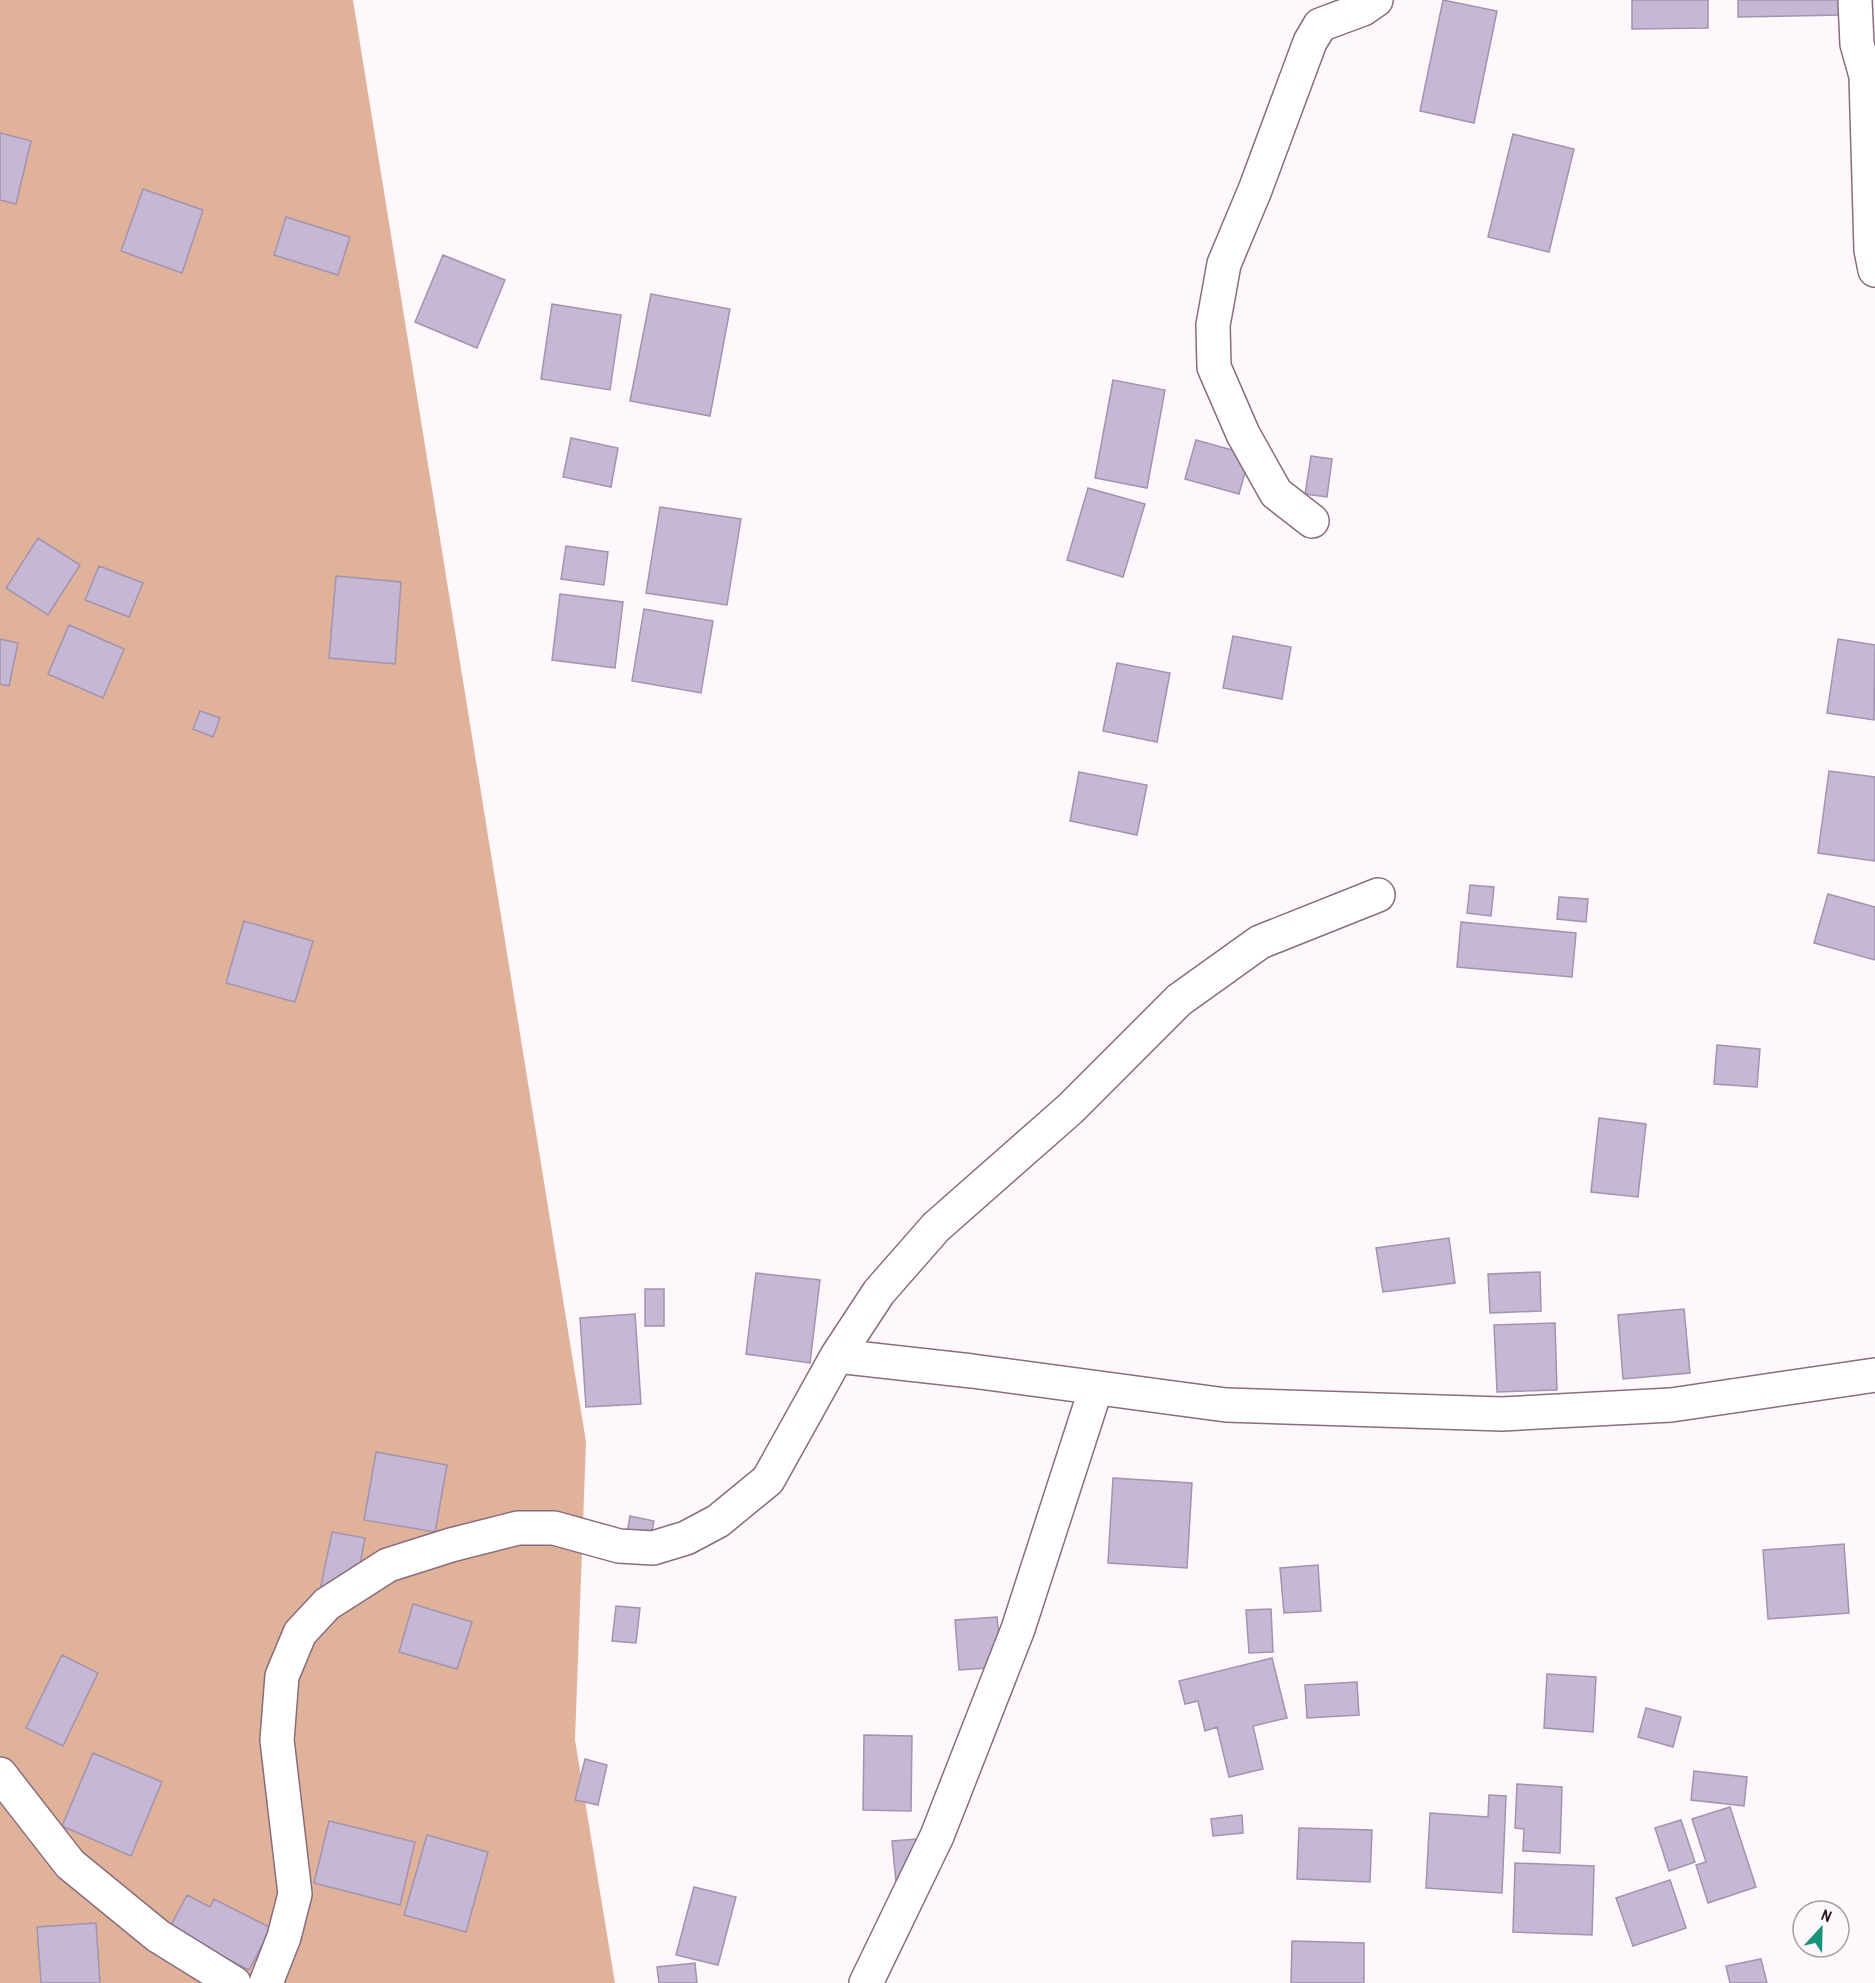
<svg xmlns="http://www.w3.org/2000/svg" width="1875" height="1983" font-family="'Archivo Narrow',sans-serif">
<style>
.forest{fill:#e1b29a}
.building{fill:#c6b7d4;stroke:#a293af;stroke-width:1.5}
.lines{fill:none;stroke-linecap:round;stroke-linejoin:round}
.minor-casing{stroke:#896d7d;stroke-width:36}
.minor{stroke:#fff;stroke-width:33}
</style>
<rect width="100%" height="100%" fill="#fef7fb"/>
<path class="forest" d="M0,0H353L586,1442L575,1740L615,1983H0Z"/>
<path class="building" d="M1443,0L1497,11L1474,123L1420,111Z
M1632,0H1708V28L1632,29Z
M1738,0H1842V15L1738,17Z
M0,133L31,141L16,204L0,200Z
M1513,134L1574,149L1549,252L1488,237Z
M143,189L203,210L182,273L121,251Z
M286,217L350,237L338,275L274,255Z
M443,255L505,280L477,348L415,322Z
M651,294L730,309L710,416L630,401Z
M552,304L621,315L610,390L541,379Z
M1113,380L1165,390L1147,488L1095,478Z
M571,438L618,448L611,487L563,477Z
M1196,440L1250,455L1239,494L1185,479Z
M1311,456L1332,459L1327,497L1305,494Z
M1088,488L1145,504L1123,577L1067,560Z
M660,507L741,519L727,605L646,593Z
M38,538L80,565L48,615L6,588Z
M566,546L608,552L604,585L561,579Z
M99,566L143,583L129,617L85,600Z
M336,576L401,582L395,664L329,658Z
M560,594L623,602L615,668L552,660Z
M644,609L713,621L701,693L632,681Z
M69,625L124,649L103,698L48,674Z
M1233,636L1291,647L1282,699L1223,688Z
M0,639L18,643L9,686L0,684Z
M1838,639L1875,645L1874,720L1827,713Z
M1117,663L1170,673L1157,742L1103,731Z
M200,711L220,718L213,737L193,729Z
M1829,771L1875,777V861L1818,853Z
M1079,772L1147,785L1137,835L1070,821Z
M1470,885L1494,887L1491,916L1467,913Z
M1828,894L1875,907V960L1814,943Z
M1559,897L1588,899L1586,922L1557,919Z
M244,921L313,941L295,1002L226,983Z
M1461,922L1576,933L1572,977L1457,967Z
M1717,1045L1760,1049L1757,1087L1714,1084Z
M1599,1118L1646,1124L1638,1197L1591,1192Z
M1449,1238L1455,1283L1383,1292L1376,1248Z
M1540,1272L1541,1311L1490,1313L1488,1274Z
M756,1273L820,1280L810,1363L746,1354Z
M645,1289H664V1326H645Z
M1684,1309L1690,1373L1623,1379L1618,1315Z
M635,1314L641,1404L586,1407L580,1318Z
M1555,1323L1557,1390L1497,1392L1494,1325Z
M376,1452L447,1465L435,1532L364,1520Z
M1113,1478L1192,1483L1187,1568L1108,1563Z
M630,1516L654,1521L649,1545L626,1540Z
M332,1532L365,1538L354,1597L320,1591Z
M1844,1544L1849,1613L1768,1619L1763,1550Z
M1318,1565L1321,1611L1284,1613L1280,1568Z
M413,1604L472,1622L457,1669L399,1652Z
M616,1606L640,1608L636,1643L612,1641Z
M1271,1609L1273,1652L1249,1653L1246,1610Z
M997,1617L1002,1667L959,1670L955,1620Z
M62,1655L98,1673L63,1746L26,1728Z
M1272,1658L1287,1718L1253,1726L1263,1769L1229,1777L1217,1727L1205,1731L1198,1701L1185,1704L1179,1681Z
M1547,1674L1596,1677L1593,1732L1544,1728Z
M1357,1682L1359,1715L1307,1718L1305,1685Z
M1646,1708L1681,1717L1673,1747L1638,1737Z
M864,1735L912,1736L911,1811L863,1810Z
M93,1753L162,1782L131,1856L62,1826Z
M585,1759L607,1765L598,1805L575,1800Z
M1694,1771L1747,1777L1744,1806L1691,1800Z
M1517,1784L1562,1787L1560,1853L1523,1851L1524,1829L1515,1828Z
M1489,1795L1506,1796L1502,1893L1426,1888L1430,1813L1488,1817Z
M1730,1807L1756,1887L1708,1903L1696,1865L1706,1862L1692,1819Z
M1242,1815L1243,1833L1213,1836L1211,1819Z
M1681,1820L1695,1862L1669,1871L1655,1828Z
M329,1821L415,1842L400,1905L314,1883Z
M1299,1828L1372,1830L1370,1882L1297,1879Z
M427,1835L488,1852L466,1932L404,1915Z
M917,1839L920,1880L896,1882L892,1841Z
M1515,1863L1594,1866L1592,1935L1513,1932Z
M1670,1880L1686,1928L1633,1946L1616,1898Z
M694,1887L736,1897L718,1965L676,1955Z
M187,1895L210,1907L214,1899L271,1928L249,1970L169,1929Z
M96,1923L100,1983H41L37,1927Z
M1292,1941L1364,1943V1983H1291Z
M1761,1959L1767,1983H1730L1726,1966Z
M695,1963L697,1983H659L657,1967Z"/>
<g class="lines">
<defs>
<path id="minor" d="M1855,0L1857,44L1866,76L1871,250L1875,270
M1312,521L1276,493L1243,434L1214,367L1213,325L1224,264L1255,190L1310,42L1320,25L1363,9L1376,0
M837,1356L972,1371L1226,1405L1502,1414L1671,1405L1875,1375
M0,1774L70,1864L158,1936L234,1983
M266,1983L284,1937L295,1894L277,1740L282,1676L300,1633L327,1604L388,1565L451,1545L518,1528H554L619,1546L653,1548L686,1538L718,1521L768,1480L837,1356L879,1292L936,1227L1070,1109L1179,1000L1260,942L1378,895
M866,1983L937,1836L1018,1629L1096,1388"/>
</defs>
<use href="#minor" class="minor-casing"/>
<use href="#minor" class="minor"/>
</g>
<g transform="translate(1821 1929) rotate(22)"><circle r="28" fill="#fef7fb" stroke="#a79ea3" stroke-width="1.5"/>
<path d="M0-4.5L10 22L0 15L-10 22Z" fill="#179379"/>
<text y="-9" font-size="16" font-weight="bold" text-anchor="middle" fill="#241920">N</text>
</g>
</svg>
